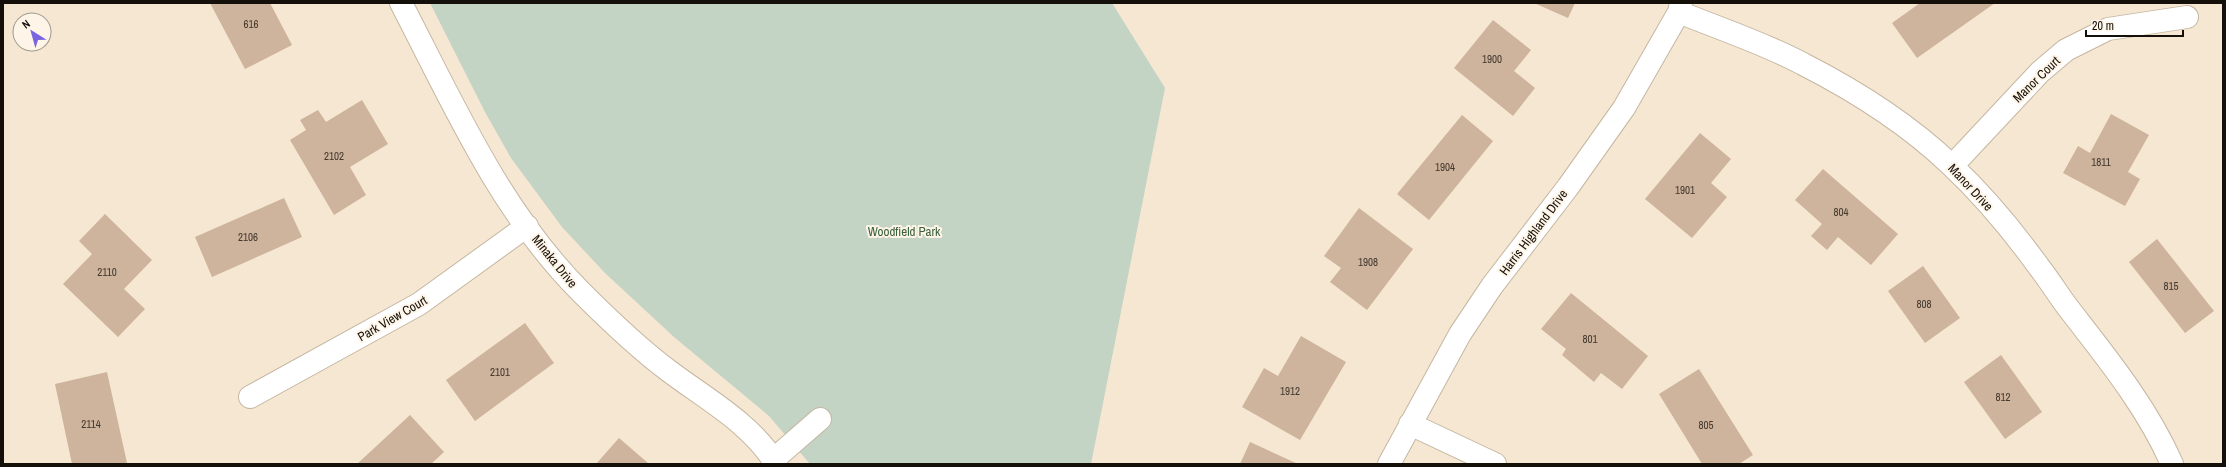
<svg xmlns="http://www.w3.org/2000/svg" width="2226" height="467" font-family="'Archivo Narrow',sans-serif">
<style>
.green{fill:#c3d3c4}
.building{fill:#ceb39d}
.lines{fill:none;stroke-linecap:round;stroke-linejoin:round}
.street-casing{stroke:#c5b7a2;stroke-width:24}
.street{stroke:#fff;stroke-width:22}
.labels{text-anchor:middle;stroke-width:4;stroke-linejoin:round;paint-order:stroke}
.number-label{font-size:11px;fill:#42382d}
.street-label{font-size:13px;fill:#140f08;stroke:#fef5e8}
.park-label{font-size:13px;fill:#3a613d;stroke:#fef5e8}
</style>
<rect width="100%" height="100%" fill="#f5e7d1"/>
<path class="green" d="M430,3H1112L1165,88L1091,464H810L769,416L674,337L605,273L562,227L511,158L485,112Z"/>
<path class="building" d="M210,3H270L292,45L245,69Z
M1534,3H1575L1568,18Z
M1920,3H1995L1917,58L1892,23Z
M1493,20L1531,50L1514,71L1535,88L1513,116L1454,68Z
M362,100L388,144L350,167L366,195L334,215L290,140L306,130L300,120L318,110L326,122Z
M2111,114L2149,135L2128,172L2140,179L2125,206L2063,173L2078,146L2090,153Z
M1462,115L1493,141L1429,220L1397,194Z
M1700,133L1731,159L1711,183L1727,197L1692,238L1645,199Z
M1823,169L1898,234L1871,265L1838,237L1827,250L1811,236L1822,224L1795,200Z
M284,198L302,237L212,277L195,237Z
M1359,208L1413,249L1367,310L1330,282L1341,268L1324,256Z
M105,214L152,260L124,289L145,309L118,337L63,284L92,254L79,241Z
M2157,239L2214,311L2185,333L2129,262Z
M1923,266L1960,318L1925,343L1888,291Z
M1571,293L1648,356L1622,389L1601,373L1594,382L1562,355L1566,349L1541,329Z
M525,323L554,363L475,421L446,380Z
M1301,336L1346,362L1300,440L1242,407L1264,368L1278,376Z
M2001,355L2042,412L2005,439L1964,382Z
M1699,369L1753,455L1739,464H1702L1659,394Z
M107,372L127,463L72,464L55,384Z
M410,415L444,452L431,464H357Z
M619,438L648,463L646,464H596Z
M1250,442L1298,464H1240Z"/>
<g class="lines">
<defs>
<path id="street" d="M401,3C453,103 500,211 581,292C609,320 638,348 669,371C706,399 751,423 776,464
M1679,12C1720,29 1764,43 1803,64C1856,91 1908,124 1951,165C1983,195 2013,231 2039,267C2050,281 2059,296 2069,309C2107,358 2147,407 2172,464
M1952,166L2040,72L2066,50L2108,29L2187,17
M250,397L419,304L527,226
M1410,424L1495,464
M773,460L820,419
M1389,464L1460,334L1492,286L1568,187L1624,108L1679,12L1681,3"/>
</defs>
<use href="#street" class="street-casing"/>
<use href="#street" class="street"/>
</g>
<g class="labels">
<g class="number-label">
<text x="251" y="28">616</text>
<text x="1492" y="63">1900</text>
<text x="334" y="160">2102</text>
<text x="2101" y="166">1811</text>
<text x="1445" y="171">1904</text>
<text x="1685" y="194">1901</text>
<text x="1841" y="216">804</text>
<text x="248" y="241">2106</text>
<text x="1368" y="266">1908</text>
<text x="107" y="276">2110</text>
<text x="2171" y="290">815</text>
<text x="1924" y="308">808</text>
<text x="1590" y="343">801</text>
<text x="500" y="376">2101</text>
<text x="1290" y="395">1912</text>
<text x="2003" y="401">812</text>
<text x="91" y="428">2114</text>
<text x="1706" y="429">805</text>
</g>
<g class="street-label">
<text transform="translate(2036 79) rotate(-44)" y="5">Manor Court</text>
<text transform="translate(1971 187) rotate(47)" y="5">Manor Drive</text>
<text transform="translate(1533 232) rotate(-53)" y="5">Harris Highland Drive</text>
<text transform="translate(555 261) rotate(51)" y="5">Minaka Drive</text>
<text transform="translate(392 318) rotate(-30)" y="5">Park View Court</text>
</g>
<g class="park-label">
<text x="904" y="236">Woodfield Park</text>
</g>
</g>
<rect width="2226" height="467" fill="none" stroke="#140f08" stroke-width="8"/>
<g transform="translate(32 32) rotate(323)"><circle r="19" fill="#fef5e8" stroke="#a0998e"/>
<path d="M0-3L7 15L0 10L-7 15Z" fill="#7a65e0"/>
<text y="-6" font-size="11" font-weight="bold" text-anchor="middle" fill="#140f08">N</text>
</g>
<path d="M2086 30v6h97v-6" fill="none" stroke="#140f08" stroke-width="2"/>
<text x="2092" y="30" font-size="12" fill="#140f08" stroke="#fef5e8" stroke-width="3" paint-order="stroke">20 m</text>
</svg>
